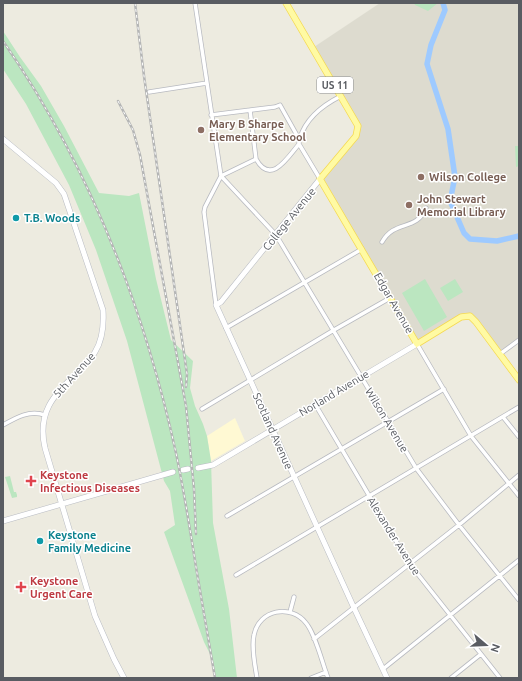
<svg xmlns="http://www.w3.org/2000/svg" width="522" height="681" font-family="Ubuntu,sans-serif">
<style>
.commercial{fill:#fff9d3}
.education{fill:#dddbcf}
.green{fill:#bbe6c0}
.lines{fill:none;stroke-linecap:round;stroke-linejoin:round}
.river{stroke:#9ecaff;stroke-width:5.5}
.street-casing{stroke:#b8bac0;stroke-width:5}
.secondary-casing{stroke:#b9bcc3;stroke-width:6}
.primary-casing{stroke:#f5d951;stroke-width:7}
.street{stroke:#fff;stroke-width:3.5}
.secondary{stroke:#fff;stroke-width:5}
.primary{stroke:#fffaa3;stroke-width:5.5}
.rail-casing{stroke:#b4b5b5;stroke-width:2.5}
.rail{stroke:#fff;stroke-width:1;stroke-dasharray:3;stroke-linecap:butt}
.education-dot{fill:#8d6e63;stroke:#fff;stroke-width:1.5}
.culture-dot{fill:#0f9aa8;stroke:#fff;stroke-width:1.5}
.health-dot{fill:#e0444e;stroke:#fff;stroke-width:1.5}
.labels{text-anchor:middle;stroke-width:3;stroke-linejoin:round;paint-order:stroke}
.shield{fill:#fff;stroke:#8b8d91;stroke-width:1}
.shield-label{font-size:10px;font-weight:bold;fill:#595c62}
.education-label{font-size:11px;font-weight:bold;fill:#785e54;stroke:#fff;text-anchor:start}
.culture-label{font-size:11px;font-weight:bold;fill:#0d838f;stroke:#fff;text-anchor:start}
.street-label{font-size:11px;fill:#595c62;stroke:#fff}
.health-label{font-size:11px;font-weight:bold;fill:#be3a42;stroke:#fff;text-anchor:start}
</style>
<rect width="100%" height="100%" fill="#edebe0"/>
<path class="commercial" d="M235,418L245,441L211,461L207,436Z"/>
<path class="education" d="M380,3H519V340L500,354L468,316L417,344L320,179L354,138L358,128L314,47Z"/>
<path class="green" d="M414,3H438L428,11L415,5Z
M3,31L20,57L41,86L64,126L99,193L129,196L139,193L156,279L171,340L193,361L190,388L195,406L203,424L207,436L211,461L213,523L229,609L237,678H216L213,660L204,642L164,532L175,525L170,491L164,481L127,341L96,250L69,185L26,104L3,69Z
M515,146H519V166L516,167Z
M425,279L447,317L424,331L402,293Z
M455,279L463,292L448,301L440,288Z
M10,476L14,492H16L17,495V497L12,498L5,477Z"/>
<g class="lines">
<path class="river" d="M443,3L445,10L431,45L427,64L448,129L455,177L450,201L464,233L470,239L497,241L519,236"/>
<defs>
<path id="street" d="M195,3L221,176
M149,92L207,83
M250,110L256,159C271,186 288,157 299,144
M211,115L275,107L280,105L299,139V144L320,179
M300,138C306,118 323,105 341,96
M221,176L276,235L416,468L459,525L519,600
M221,176L256,159
M382,242C395,219 416,232 426,208
M216,305L204,212L205,207L221,176
M226,328L362,249
M417,344L471,436L519,496
M500,354L519,340
M315,404L409,563L500,678
M202,409L334,330L390,298
M503,417L519,437
M3,425C17,417 29,410 45,415
M227,516L444,389
M236,575L519,407
M290,612L294,597
M314,639L459,525L519,475
M383,669L519,560
M257,678C255,665 251,648 254,635C259,609 291,604 306,623C316,635 322,663 328,678
M311,678L326,672
M451,678L481,654"/>
<path id="secondary" d="M3,139L56,183L64,194L103,310C104,325 103,339 95,352C91,360 83,366 77,373C53,395 37,413 45,448L95,616L114,659L124,678
M320,179L221,302L216,305L354,608L387,678
M198,468L213,465L417,344
M183,470L188,469
M3,521L173,472"/>
<path id="primary" d="M286,3L358,126L356,136L320,179L417,344L461,317L470,316L476,322L519,380"/>
</defs>
<use href="#street" class="street-casing"/>
<use href="#secondary" class="secondary-casing"/>
<use href="#primary" class="primary-casing"/>
<use href="#street" class="street"/>
<use href="#secondary" class="secondary"/>
<use href="#primary" class="primary"/>
<defs>
<path id="rail" d="M135,3L144,76L187,374L186,387
M3,41C88,164 144,307 176,453C184,491 190,529 196,567C202,604 209,641 215,678
M118,101L133,130L140,155L186,406L194,489L196,534"/>
</defs>
<use href="#rail" class="rail-casing"/>
<use href="#rail" class="rail"/>
</g>
<g class="education-dot">
<circle cx="201" cy="130" r="4"/>
<circle cx="421" cy="177" r="4"/>
<circle cx="409" cy="205" r="4"/>
</g>
<g class="culture-dot">
<circle cx="16" cy="218" r="4"/>
<circle cx="40" cy="541" r="4"/>
</g>
<g class="health-dot">
<path d="M29 475h4v4h4v4h-4v4h-4v-4h-4v-4h4z"/>
<path d="M19 581h4v4h4v4h-4v4h-4v-4h-4v-4h4z"/>
</g>
<g class="labels">
<rect class="shield" x="317" y="77" width="36" height="16" rx="3"/>
<g class="shield-label">
<text x="335" y="89">US 11</text>
</g>
<g class="education-label">
<text x="209" y="128">Mary B Sharpe<tspan x="209" dy="13">Elementary School</tspan></text>
<text x="429" y="181">Wilson College</text>
<text x="417" y="203">John Stewart<tspan x="417" dy="13">Memorial Library</tspan></text>
</g>
<g class="culture-label">
<text x="24" y="222">T.B. Woods</text>
<text x="48" y="539">Keystone<tspan x="48" dy="13">Family Medicine</tspan></text>
</g>
<g class="street-label">
<text transform="translate(289 219) rotate(-51)" y="4">College Avenue</text>
<text transform="translate(394 303) rotate(60)" y="4">Edgar Avenue</text>
<text transform="translate(74 375) rotate(-48)" y="4">5th Avenue</text>
<text transform="translate(334 393) rotate(-31)" y="4">Norland Avenue</text>
<text transform="translate(387 420) rotate(59)" y="4">Wilson Avenue</text>
<text transform="translate(273 431) rotate(66)" y="4">Scotland Avenue</text>
<text transform="translate(394 536) rotate(58)" y="4">Alexander Avenue</text>
</g>
<g class="health-label">
<text x="40" y="479">Keystone<tspan x="40" dy="13">Infectious Diseases</tspan></text>
<text x="30" y="585">Keystone<tspan x="30" dy="13">Urgent Care</tspan></text>
</g>
</g>
<rect width="522" height="681" fill="none" stroke="#595c62" stroke-width="8"/>
<g transform="translate(486 645) rotate(109)" stroke="#ffffff" stroke-width="3" paint-order="stroke">
<path d="M0-3L7 15L0 10L-7 15Z" fill="#595c62"/>
<text y="-6" font-size="11" font-weight="bold" text-anchor="middle" fill="#595c62">N</text>
</g>
</svg>
